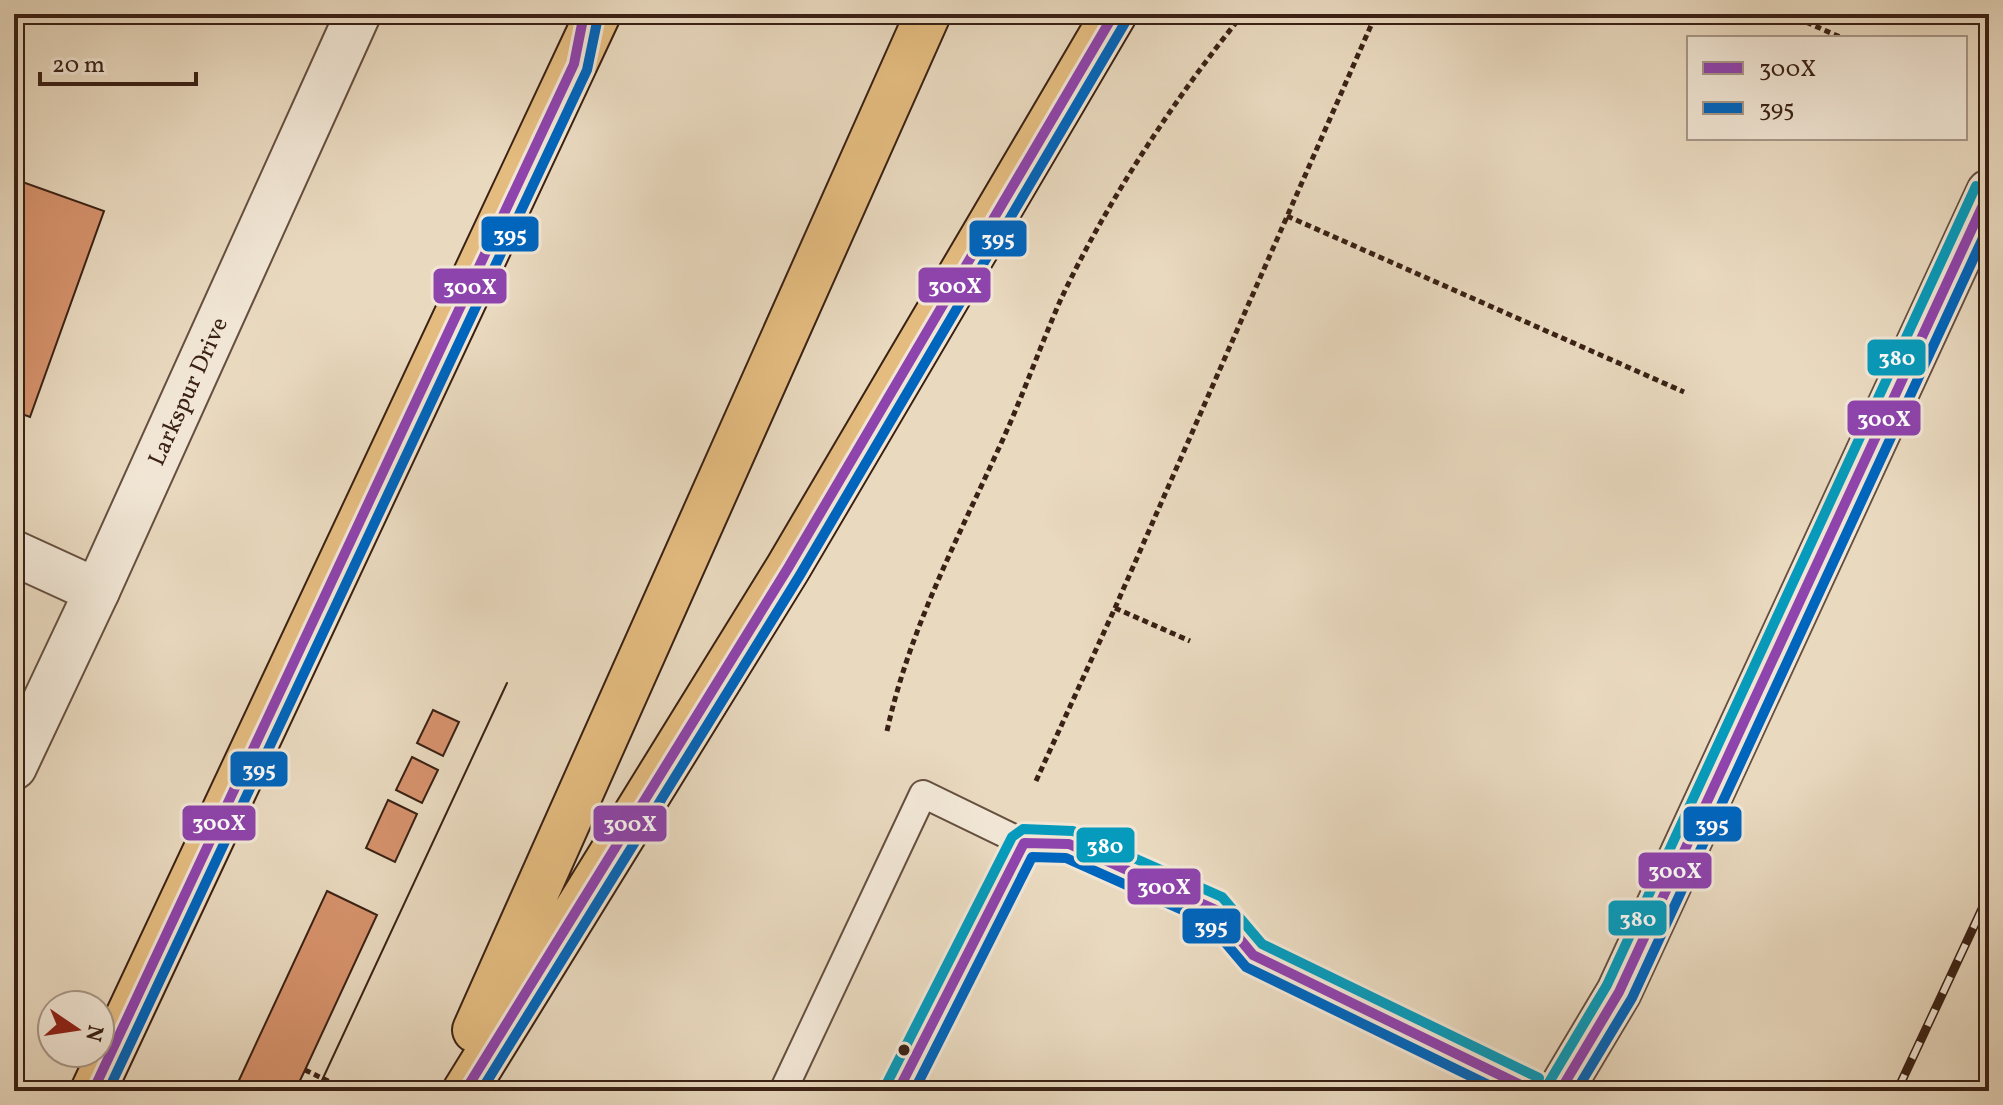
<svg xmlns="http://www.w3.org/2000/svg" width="2003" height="1105" font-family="Vollkorn,serif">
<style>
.building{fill:#d6926c;stroke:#3a2115;stroke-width:2}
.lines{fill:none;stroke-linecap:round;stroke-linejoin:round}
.lane-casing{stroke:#664f40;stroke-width:30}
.street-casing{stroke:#664f40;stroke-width:48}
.highway-casing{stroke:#3a2115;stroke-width:48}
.path{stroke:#3a2115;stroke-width:5;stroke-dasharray:6 4;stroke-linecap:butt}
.lane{stroke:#f1e6d5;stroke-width:26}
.street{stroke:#f1e6d5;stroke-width:44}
.highway{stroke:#e4bc80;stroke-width:44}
.tram{stroke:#3a2115;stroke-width:2}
.rail-casing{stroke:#3a2115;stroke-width:9}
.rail{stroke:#f1e6d5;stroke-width:6;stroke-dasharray:18;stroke-linecap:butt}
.path-bridge{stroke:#3a2115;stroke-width:5;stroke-dasharray:6 4;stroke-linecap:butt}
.bus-1-casing{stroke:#f1e6d5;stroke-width:16}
.bus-2-casing{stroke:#f1e6d5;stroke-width:16}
.bus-3-casing{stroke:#f1e6d5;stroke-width:16}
.bus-1{stroke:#8e44ad;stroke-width:10}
.bus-2{stroke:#0065bd;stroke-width:10}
.bus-3{stroke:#069bbc;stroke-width:10}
.bus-dot{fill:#3a2115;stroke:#f1e6d5;stroke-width:3}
.labels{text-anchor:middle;stroke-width:6;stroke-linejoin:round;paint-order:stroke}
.street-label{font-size:24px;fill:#3a2115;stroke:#f1e6d5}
.line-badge{stroke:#f1e6d5;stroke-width:3}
.badge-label{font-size:22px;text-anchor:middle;font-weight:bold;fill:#fff}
</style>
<rect width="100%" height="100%" fill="#e9d9bf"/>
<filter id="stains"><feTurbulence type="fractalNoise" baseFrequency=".0025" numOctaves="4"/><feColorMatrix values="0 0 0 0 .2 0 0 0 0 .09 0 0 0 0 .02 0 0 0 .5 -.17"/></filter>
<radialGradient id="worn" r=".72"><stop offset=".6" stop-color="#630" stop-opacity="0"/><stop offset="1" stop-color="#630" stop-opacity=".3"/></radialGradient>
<path class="building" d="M14,179L104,211L30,417L14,411Z
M433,710L459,722L443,756L417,743Z
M412,757L438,770L422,803L396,790Z
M388,800L417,814L395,862L366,848Z
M327,891L377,915L305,1070L295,1091H234Z"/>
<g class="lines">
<defs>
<path id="lane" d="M783,1091L923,794L1024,843L1069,844L1216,910L1253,955L1533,1091
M898,1091L1024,843"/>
<g id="street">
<path d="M14,553L97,591"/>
<path id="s1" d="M14,767L97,591L358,14"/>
<path d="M1560,1091L1619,992L1989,192"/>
</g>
<path id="highway" d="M475,1030L928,14
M93,1091L598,14
M465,1091L788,568L1114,14"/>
</defs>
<use href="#lane" class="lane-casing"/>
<use href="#street" class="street-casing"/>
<use href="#highway" class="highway-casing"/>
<path class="path" d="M1788,14L1840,37
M1287,216L1684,392
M1115,608L1190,641
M887,731C909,631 956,542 998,450C1021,401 1039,349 1061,299C1106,203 1176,96 1243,14
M1036,781L1115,608L1376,14"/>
<use href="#lane" class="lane"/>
<use href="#street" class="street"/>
<use href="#highway" class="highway"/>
<path class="tram" d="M317,1091L507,683"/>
<defs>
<path id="rail" d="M1897,1091L1989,894"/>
</defs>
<use href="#rail" class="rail-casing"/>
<use href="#rail" class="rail"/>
<path class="path-bridge" d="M305,1070L349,1091"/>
<defs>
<path id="bus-1" d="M93,1091L574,64L584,14
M465,1091L788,568L1114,14
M898,1091L1024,843L1069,844L1216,910L1253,955L1533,1091
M1560,1091L1619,992L1989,192"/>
<path id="bus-2" d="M108,1091L587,70L598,17
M481,1091L800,575L1126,21
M914,1091L1032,857L1066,858L1207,921L1246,967L1501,1091
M1576,1091L1632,998L1989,225"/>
<path id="bus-3" d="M1548,1084L1607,985L1976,186
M886,1085L1012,837L1023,829L1073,831L1222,897L1262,944L1539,1078"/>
</defs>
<use href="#bus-1" class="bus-1-casing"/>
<use href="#bus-2" class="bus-2-casing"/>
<use href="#bus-3" class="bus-3-casing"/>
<use href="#bus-1" class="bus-1"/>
<use href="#bus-2" class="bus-2"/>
<use href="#bus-3" class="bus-3"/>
</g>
<circle class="bus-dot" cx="904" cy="1050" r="7"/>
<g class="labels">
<g class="street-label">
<text dy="8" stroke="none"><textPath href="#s1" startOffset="414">Larkspur Drive</textPath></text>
</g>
</g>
<g class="line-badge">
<rect x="480" y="215" width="60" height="38" rx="8" fill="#0065bd"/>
<rect x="968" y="219" width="60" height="39" rx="8" fill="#0065bd"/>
<rect x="917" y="266" width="75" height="38" rx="8" fill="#8e44ad"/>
<rect x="432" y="267" width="76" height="38" rx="8" fill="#8e44ad"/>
<rect x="1866" y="338" width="61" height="39" rx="8" fill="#069bbc"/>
<rect x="1846" y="399" width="76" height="38" rx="8" fill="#8e44ad"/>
<rect x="229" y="750" width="60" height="38" rx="8" fill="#0065bd"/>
<rect x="181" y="804" width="76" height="38" rx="8" fill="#8e44ad"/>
<rect x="592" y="804" width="76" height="39" rx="8" fill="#8e44ad"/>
<rect x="1682" y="805" width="61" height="38" rx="8" fill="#0065bd"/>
<rect x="1075" y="826" width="61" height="38" rx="8" fill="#069bbc"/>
<rect x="1637" y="851" width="76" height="39" rx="8" fill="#8e44ad"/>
<rect x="1126" y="867" width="76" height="39" rx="8" fill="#8e44ad"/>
<rect x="1607" y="899" width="61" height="38" rx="8" fill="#069bbc"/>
<rect x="1181" y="907" width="61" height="38" rx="8" fill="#0065bd"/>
</g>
<g class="badge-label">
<text x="510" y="242">395</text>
<text x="998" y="246">395</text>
<text x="955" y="293">300X</text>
<text x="470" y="294">300X</text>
<text x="1897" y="365">380</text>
<text x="1884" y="426">300X</text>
<text x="259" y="777">395</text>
<text x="219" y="830">300X</text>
<text x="630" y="831">300X</text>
<text x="1712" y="832">395</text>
<text x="1105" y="853">380</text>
<text x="1675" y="878">300X</text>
<text x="1164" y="894">300X</text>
<text x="1638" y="926">380</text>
<text x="1211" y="934">395</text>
</g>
<rect width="2003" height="1105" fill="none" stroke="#e9d9bf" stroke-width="48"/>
<rect x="16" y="16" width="1971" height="1073" fill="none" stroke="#3a2115" stroke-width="4"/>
<rect x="24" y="24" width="1955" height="1057" fill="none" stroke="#3a2115" stroke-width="2"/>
<rect x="1687" y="36" width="280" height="104" fill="#f1e6d5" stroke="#a89788" stroke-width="2"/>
<rect x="1703" y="62" width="40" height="12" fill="#8e44ad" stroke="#a89788" stroke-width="2"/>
<text x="1759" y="76" font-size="24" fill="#3a2115">300X</text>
<rect x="1703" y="102" width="40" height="12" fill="#0065bd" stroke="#a89788" stroke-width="2"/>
<text x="1759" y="116" font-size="24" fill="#3a2115">395</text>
<g transform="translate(76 1029) rotate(103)"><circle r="38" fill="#f1e6d5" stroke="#a89788" stroke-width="2"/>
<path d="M0-6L14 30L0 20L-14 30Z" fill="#8f2418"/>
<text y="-12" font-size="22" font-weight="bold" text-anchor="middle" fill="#3a2115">N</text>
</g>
<path d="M40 72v12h156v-12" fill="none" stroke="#3a2115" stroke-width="4"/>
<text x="52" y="72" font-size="24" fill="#3a2115" stroke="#f1e6d5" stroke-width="6" paint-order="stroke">20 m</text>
<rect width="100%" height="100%" filter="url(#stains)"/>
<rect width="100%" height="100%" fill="url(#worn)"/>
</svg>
